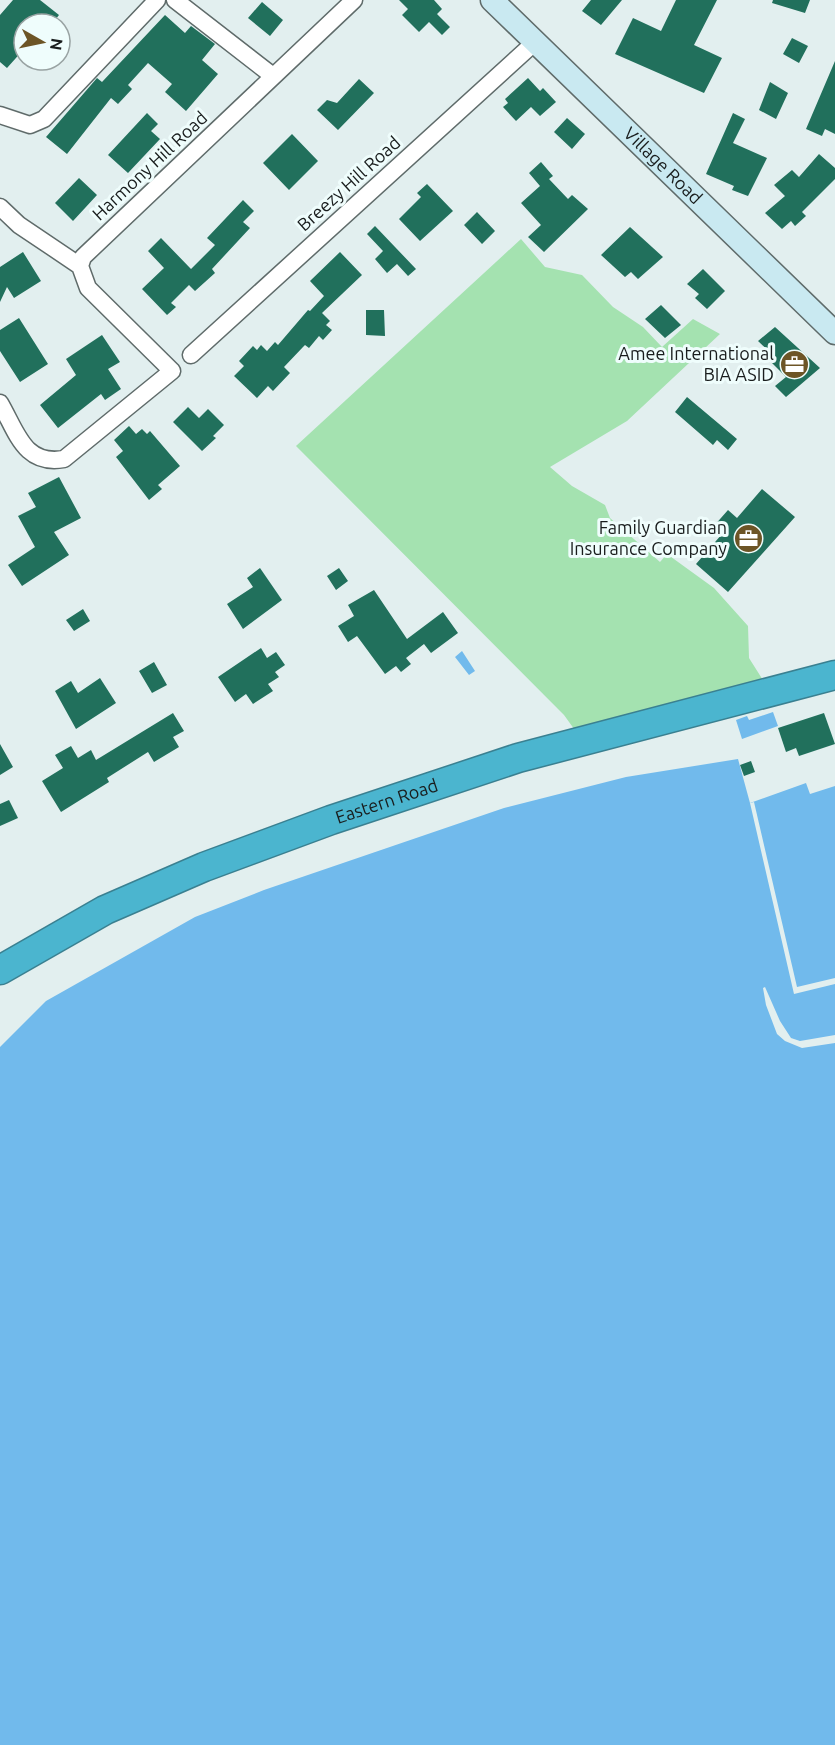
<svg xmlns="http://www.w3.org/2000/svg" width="835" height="1745" font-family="Ubuntu,sans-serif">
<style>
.green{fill:#a4e2b0}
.water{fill:#71baec}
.pier{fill:#e2efef}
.building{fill:#21705c}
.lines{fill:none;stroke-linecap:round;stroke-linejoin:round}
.street-casing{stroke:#5f6b6a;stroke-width:19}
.secondary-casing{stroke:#5f6b6a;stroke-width:25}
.highway-casing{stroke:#3a8091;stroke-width:31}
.street{stroke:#fff;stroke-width:16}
.secondary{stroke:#c9e9f1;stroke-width:22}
.highway{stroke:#4bb5cf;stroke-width:28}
.labels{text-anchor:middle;stroke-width:6;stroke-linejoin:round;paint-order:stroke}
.street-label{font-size:18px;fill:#191d1d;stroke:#effdfc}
.poi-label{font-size:18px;fill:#191d1d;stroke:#effdfc;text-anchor:end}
</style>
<rect width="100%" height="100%" fill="#e2efef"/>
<path class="green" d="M521,239L545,267L582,275L613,307L643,327L662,347L693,319L720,334L627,421L550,467L572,486L605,505L610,518L660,562L667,554L714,588L748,626L749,658L766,685L577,733L564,715L296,446Z"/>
<path class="water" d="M462,651L475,671L469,675L455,657Z
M773,712L778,726L742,739L736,720L747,716L749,720Z
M738,759L750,803L806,783L810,794L835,786V1745H0V1047L46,1001L195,917L264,890L504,808L626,777Z"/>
<path class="pier" d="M754,802L797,987L835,978V984L794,994L750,803Z
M765,987L780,1021L791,1038L800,1041L835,1035V1043L802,1048L785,1041L777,1034L766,1005L763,988Z"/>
<path class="building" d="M13,0H40L59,15L52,24H47L36,15L28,24H24V49L7,68L0,62V15Z
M399,0H434L442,9L437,14L450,27L442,35L429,22L419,32L402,15L408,9Z
M591,0H622L601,25L582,11Z
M676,0H717L694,45L722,58L704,93L615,54L633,18L661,31Z
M773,0H810L805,13L772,3Z
M262,2L283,20L270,36L248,18Z
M165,15L185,33L191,26L215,44L202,60L218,74L186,111L165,92L172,84L148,63L128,85L132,89L118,104L111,98L67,154L46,137L97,78L102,82Z
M792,38L808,46L799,63L783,54Z
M835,61V134L825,129L822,136L806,129Z
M528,78L540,91L543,88L556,102L540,116L531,107L516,121L503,107L508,103L505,99Z
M359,79L374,93L338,130L317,110L327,100L337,103Z
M770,82L788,93L776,119L759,110Z
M147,113L158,124L151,131L160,139L128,173L108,155Z
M733,113L745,119L733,143L767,158L748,196L732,190L734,186L706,174Z
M567,118L585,134L572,149L554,132Z
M292,134L318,161L289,190L263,163Z
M819,154L835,168V179L802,212L806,216L795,226L791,221L782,229L765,213L785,196L774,185L792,170L799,177Z
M541,162L553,176L549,179L568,199L572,195L588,209L544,252L528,237L541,225L521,203L540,186L529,173Z
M79,178L97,195L73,221L55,203Z
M427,184L453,211L420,241L399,219L421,197L417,193Z
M243,200L254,211L243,222L250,228L212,269L215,273L195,291L189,285L171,303L176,307L167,315L142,289L164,268L148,251L161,238L191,269L215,245L207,238Z
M477,212L495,231L482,244L464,225Z
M375,226L416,269L408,276L397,264L387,273L375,259L383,251L367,234Z
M630,227L663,257L638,279L631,272L625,277L601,255Z
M23,252L41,281L14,298L7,287L0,302V267Z
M340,252L362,275L322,313L330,321L326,325L332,330L323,340L319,336L309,348L305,345L303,347L284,367L290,373L273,391L268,386L257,398L234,376L244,366L239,361L253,346L257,350L261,345L267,351L275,342L278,345L308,310L310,311L324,296L310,281Z
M703,269L725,291L707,309L695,298L699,294L687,284Z
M661,305L681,325L665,338L645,319Z
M366,310H384L385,336L366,335Z
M19,318L48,364L20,382L0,351V330Z
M775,327L820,368L786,397L775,386L786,377L769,360L774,356L758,341Z
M102,335L120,362L108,369L121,389L105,400L101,394L58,428L40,405L76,375L66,359Z
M687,397L737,439L728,450L717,440L713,445L675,412Z
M188,407L199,418L208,409L224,425L213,436L216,438L202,451L173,422Z
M129,426L136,434L142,429L147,434L150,431L180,466L158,485L162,489L149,500L116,457L123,451L114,440Z
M59,477L81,518L54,532L69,555L22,586L8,565L35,547L18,516L36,507L28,493Z
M762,489L795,517L728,592L696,564L722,534L713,527L728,510L737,518Z
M260,568L282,600L243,629L227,604L253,587L247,578Z
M339,568L348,581L336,590L327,576Z
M374,590L407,639L443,612L458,633L431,653L424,644L406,658L411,664L401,672L396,666L385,674L357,636L348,642L338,626L354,616L348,605Z
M83,609L90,621L74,631L66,620Z
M261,648L267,658L276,652L285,665L275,672L279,677L268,684L273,691L253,704L246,694L235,702L218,677Z
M154,662L167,685L152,693L139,671Z
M100,678L116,703L76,729L55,691L71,681L78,693Z
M173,713L184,731L173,737L179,747L154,762L148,752L107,778L109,782L61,812L42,781L63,768L55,755L71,746L78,758L91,750L96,760Z
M824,713L835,744L799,756L796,748L786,752L778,728Z
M0,744L13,767L0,775Z
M751,761L755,772L744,776L740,765Z
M9,800L18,818L0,826V804Z"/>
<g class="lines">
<defs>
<path id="street" d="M175,0L273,76
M0,115L30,125L44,119L157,0
M0,207L19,225L80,266
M191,355L534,43
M0,403C17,432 24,466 64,459L172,371L88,288L80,266L83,257L354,0"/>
<g id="secondary">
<path id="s1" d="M492,0L835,333"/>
</g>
<g id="highway">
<path id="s2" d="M0,970L105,910L204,867L331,820L518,758L835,675"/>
</g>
</defs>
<use href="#street" class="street-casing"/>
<use href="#secondary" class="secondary-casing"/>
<use href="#highway" class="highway-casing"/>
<use href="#street" class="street"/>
<use href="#secondary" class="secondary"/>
<use href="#highway" class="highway"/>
</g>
<defs>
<symbol id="office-disc" viewBox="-11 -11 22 22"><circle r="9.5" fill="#6d5526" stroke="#effdfc"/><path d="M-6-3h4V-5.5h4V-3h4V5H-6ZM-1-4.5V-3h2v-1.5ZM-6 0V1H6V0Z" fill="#fff"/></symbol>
</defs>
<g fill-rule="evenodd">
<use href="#office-disc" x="778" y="348" width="33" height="33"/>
<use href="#office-disc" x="732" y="522" width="33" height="33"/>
</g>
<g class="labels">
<g class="street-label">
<text transform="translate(150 166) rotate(-43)" y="6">Harmony Hill Road</text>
<text dy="6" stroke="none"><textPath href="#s1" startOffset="238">Village Road</textPath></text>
<text transform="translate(349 184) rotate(-42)" y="6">Breezy Hill Road</text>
<text dy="6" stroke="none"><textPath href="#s2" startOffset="423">Eastern Road</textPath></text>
</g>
<g class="poi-label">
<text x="774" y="360">Amee International<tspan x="774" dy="21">BIA ASID</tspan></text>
<text x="727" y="534">Family Guardian<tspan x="727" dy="21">Insurance Company</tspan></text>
</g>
</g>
<g transform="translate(42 42) rotate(99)"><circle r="28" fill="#effdfc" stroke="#99a3a3" stroke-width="1.5"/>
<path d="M0-4.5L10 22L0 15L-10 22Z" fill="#6d5526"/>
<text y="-9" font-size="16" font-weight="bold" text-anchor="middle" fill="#191d1d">N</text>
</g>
</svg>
